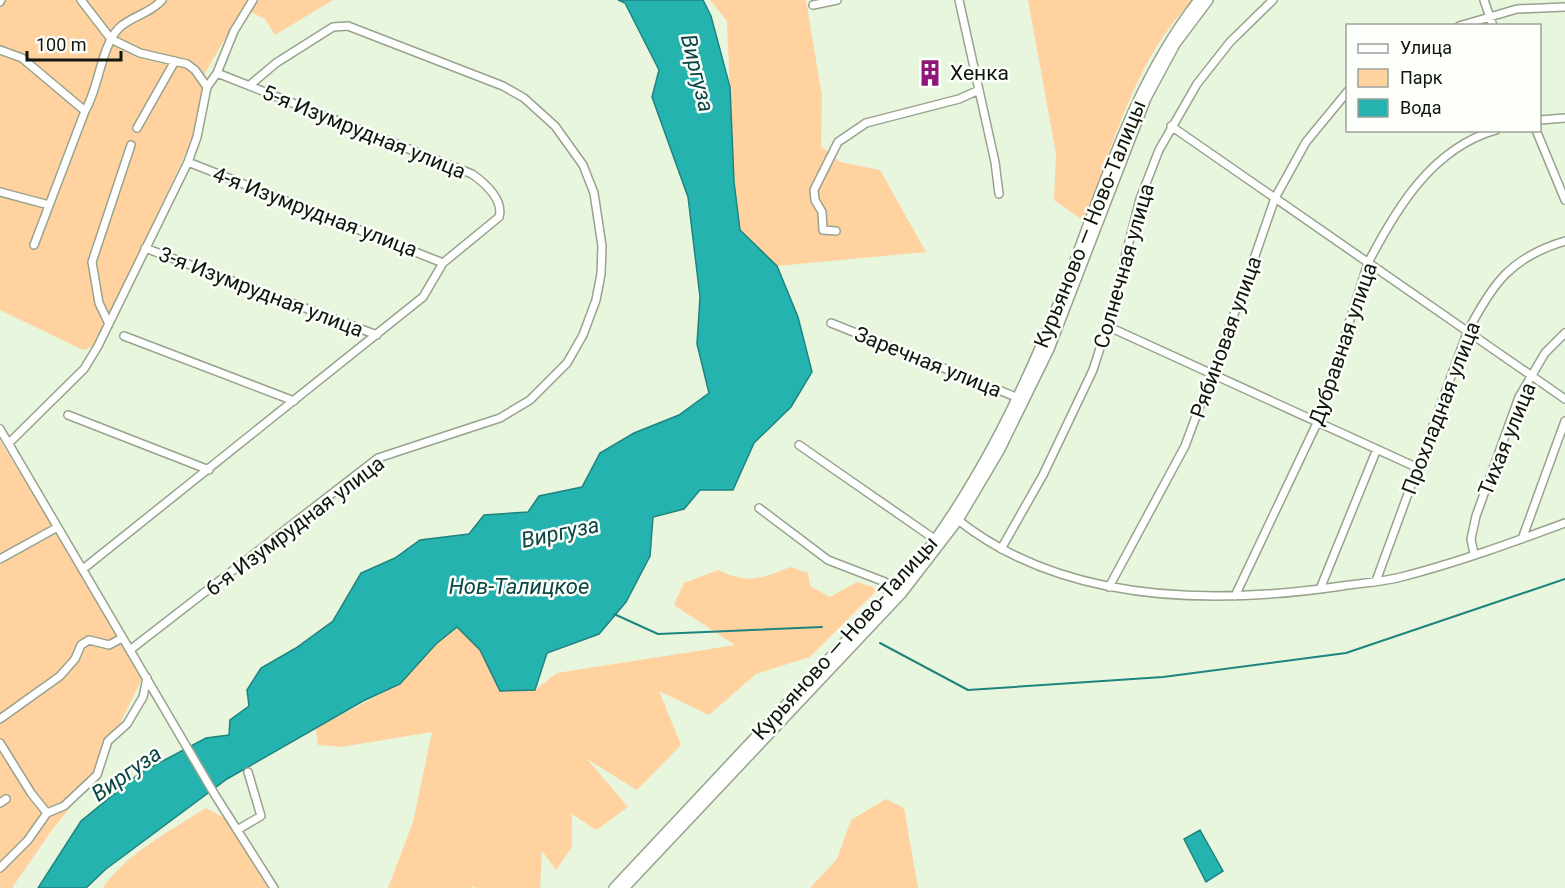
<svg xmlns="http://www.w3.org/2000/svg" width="1565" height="888" font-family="Roboto,sans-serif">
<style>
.green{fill:#ffd2a0}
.water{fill:#25b3b0;stroke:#1f847f;stroke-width:1.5}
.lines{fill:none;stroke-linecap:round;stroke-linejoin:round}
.stream{stroke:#1f847f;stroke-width:2}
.street-casing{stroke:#97a38d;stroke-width:10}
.secondary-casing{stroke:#97a38d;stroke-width:12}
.street{stroke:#fff;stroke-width:7}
.secondary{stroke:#fff;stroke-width:9}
.labels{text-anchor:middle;stroke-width:5;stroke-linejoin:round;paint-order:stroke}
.poi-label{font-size:21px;fill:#11160e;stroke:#fcfffa;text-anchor:start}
.street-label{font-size:21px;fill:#11160e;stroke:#fcfffa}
.water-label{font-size:22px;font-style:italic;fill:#0b4645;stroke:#fcfffa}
</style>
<rect width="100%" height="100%" fill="#e8f6de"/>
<path class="green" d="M0,0H333L275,35L265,19L243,8L202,78V98L192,140L96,345L83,350L0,310Z
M710,0H806L822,96L821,146L840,162L880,170L926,252L777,266L740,230L734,182L727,21Z
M1028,0H1193C1135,58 1113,146 1084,221L1054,200L1056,154Z
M0,440L144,675L91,782L52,830L12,888H0Z
M790,567L808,573L810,586L830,597L857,582L873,587L876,591L810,657L756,674L709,715L659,691L681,745L637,790L587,759L628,807L596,830L572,814V847L556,870L542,851L540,888H476L472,886V888H388L413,822L432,732L341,747L318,745L316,728L400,684L436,644L457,627L480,650L500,691L535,690L557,673L735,645L674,605L684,583L718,570C747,584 761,579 790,567Z
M886,799L904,808L918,888H810L837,859L851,820Z
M206,808L228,820L268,888H103C124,855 173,829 206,808Z"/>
<path class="water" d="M618,0H703L711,16L730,87L734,182L740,230L777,266L798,317L812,372L791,407L754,443L733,490H700L684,509L653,517L650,556L626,602L599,634L547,653L535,690L500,691L480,650L457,627L436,644L400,684L363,701L227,779L106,869L86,888H38L81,821L140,773L206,738L229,735L230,720L249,706L247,690L261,668L296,648L333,621L361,573L395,558L420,540L469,534L484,515L528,512L539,496L582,487L600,453L634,433L679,415L709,393L697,344L700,297L688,197L652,97L659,70L625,3Z
M1200,830L1223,871L1206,882L1184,839Z"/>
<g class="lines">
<path class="stream" d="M614,614L658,634L822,627
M880,643L968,690L1163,677L1346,653L1565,579"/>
<defs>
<path id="street" d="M81,0L111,39L140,53L187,64L195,70L207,87
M959,0L995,162L999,194
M1484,0L1493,26
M0,2L1,0
M813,5L837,0
M1459,26L1517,9L1565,7
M0,50L22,58L85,111
M1540,120L1565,118
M1171,126L1565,399
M137,128L175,61
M1536,130L1565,200
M188,162L443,263
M0,192L49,205
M836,231L823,230L822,212L815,200L814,190L838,142L866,123L959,99L979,90
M34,245L85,111C99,88 101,46 119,28C131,16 150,14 162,0
M145,248L377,335
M831,323L1021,399
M109,324L99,303L92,262L131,145
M1107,326L1418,468
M124,336L294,401
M68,415L209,470
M0,429L215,795L274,888
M9,443L84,369L98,346L188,162L197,137L207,87L217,73L234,31L253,0
M799,445L936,540
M759,508L828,560L885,582L894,590
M958,520C1064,604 1214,605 1342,586C1361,583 1382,582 1401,577C1456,563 1511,543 1565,523
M1522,539L1565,421
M1001,549L1043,475L1093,370L1109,320L1140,199L1159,150L1197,84L1230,42L1273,0
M1474,554L1471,539L1476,516L1519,397L1545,353L1565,333
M0,559L56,528
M83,569L423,297L443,263L499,217C504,200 485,183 472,174L217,73
M1376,581L1467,333C1492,284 1511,257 1565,241
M1109,587L1185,446L1246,282L1275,198L1306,142L1348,91
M1320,589L1377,449
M1235,596L1318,421L1368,263C1396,209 1432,148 1496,130
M130,650L378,458L500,418L530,400L567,363L583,335L596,300L601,274L602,246L594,193L583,165L555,126L524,98L503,86L348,26L333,27L276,63L250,85
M0,719L60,676L75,659L81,645L89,640L109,645L122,638
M0,743L31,793L47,813
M0,803L6,799
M237,830L261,816L248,772
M0,868L28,840L47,813L64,806L97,775L108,741L127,724L143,697L147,678"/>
<path id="secondary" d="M614,888L916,566C982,480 1028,383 1067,282C1104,186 1134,83 1199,0
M624,888L901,594L958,520L999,451L1049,349L1146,98L1175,44L1208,0"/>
</defs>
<use href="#street" class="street-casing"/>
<use href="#secondary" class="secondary-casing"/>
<use href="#street" class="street"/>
<use href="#secondary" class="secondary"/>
</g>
<defs>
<symbol id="building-bare" viewBox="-9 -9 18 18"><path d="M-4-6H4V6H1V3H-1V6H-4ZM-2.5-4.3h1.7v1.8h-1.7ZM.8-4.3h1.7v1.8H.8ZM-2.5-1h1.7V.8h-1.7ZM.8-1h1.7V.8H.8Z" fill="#8e1878" stroke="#fcfffa" stroke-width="2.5" paint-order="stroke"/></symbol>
</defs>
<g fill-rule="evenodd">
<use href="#building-bare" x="911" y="54" width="38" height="38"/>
</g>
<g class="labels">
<g class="poi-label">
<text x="950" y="80">Хенка</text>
</g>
<g class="street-label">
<text transform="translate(364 132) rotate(22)" y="7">5-я Изумрудная улица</text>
<text transform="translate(315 212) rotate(21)" y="7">4-я Изумрудная улица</text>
<text transform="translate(1090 224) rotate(-68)" y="7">Курьяново — Ново-Талицы</text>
<text transform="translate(1124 266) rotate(-74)" y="7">Солнечная улица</text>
<text transform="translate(261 292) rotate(21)" y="7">3-я Изумрудная улица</text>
<text transform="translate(1226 337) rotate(-70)" y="7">Рябиновая улица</text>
<text transform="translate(1343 344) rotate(-71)" y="7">Дубравная улица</text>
<text transform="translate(928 362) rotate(22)" y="7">Заречная улица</text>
<text transform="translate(1441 408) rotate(-69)" y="7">Прохладная улица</text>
<text transform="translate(1507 439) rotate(-68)" y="7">Тихая улица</text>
<text transform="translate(295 526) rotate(-37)" y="7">6-я Изумрудная улица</text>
<text transform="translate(845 638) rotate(-48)" y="7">Курьяново — Ново-Талицы</text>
</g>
<g class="water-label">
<text transform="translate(698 73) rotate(76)" y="8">Виргуза</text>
<text transform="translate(560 532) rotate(-12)" y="8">Виргуза</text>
<text x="519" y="594">Нов-Талицкое</text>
<text transform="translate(126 773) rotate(-35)" y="8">Виргуза</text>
</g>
</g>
<rect x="1346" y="24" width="195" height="108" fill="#fcfffa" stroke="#9ea29c" stroke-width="1.5"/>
<rect x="1358" y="44" width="30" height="9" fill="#ffffff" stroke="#9ea29c" stroke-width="1.5"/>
<text x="1400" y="54" font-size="18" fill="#11160e">Улица</text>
<rect x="1358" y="69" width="30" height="18" fill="#ffd2a0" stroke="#9ea29c" stroke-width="1.5"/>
<text x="1400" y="84" font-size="18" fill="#11160e">Парк</text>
<rect x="1358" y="99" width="30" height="18" fill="#25b3b0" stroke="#9ea29c" stroke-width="1.5"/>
<text x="1400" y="114" font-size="18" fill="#11160e">Вода</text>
<path d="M27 51v9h94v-9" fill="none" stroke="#11160e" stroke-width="3"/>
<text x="36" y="51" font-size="18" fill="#11160e" stroke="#fcfffa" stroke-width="4.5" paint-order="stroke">100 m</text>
</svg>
